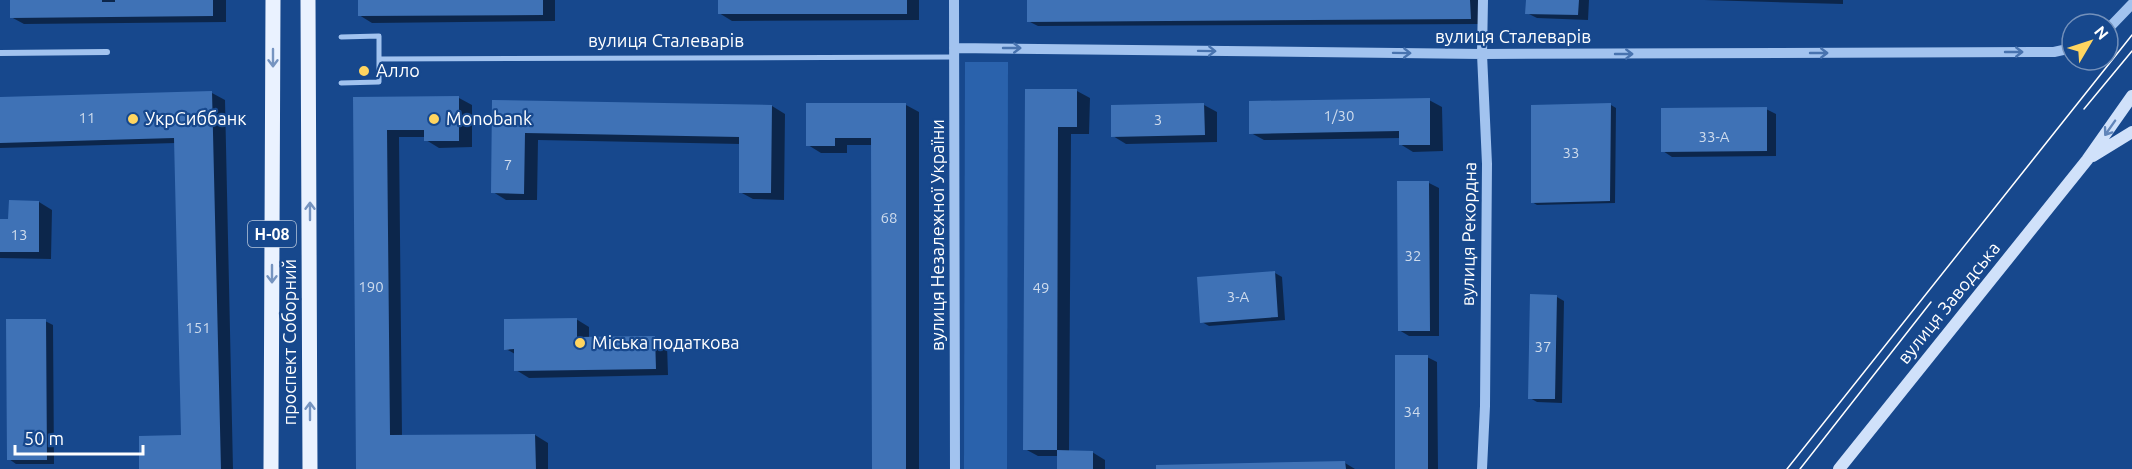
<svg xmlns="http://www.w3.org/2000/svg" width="2132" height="469" font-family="Ubuntu,sans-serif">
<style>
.green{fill:#2a62ac}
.shadow{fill:#0007}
.building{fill:#3f72b6}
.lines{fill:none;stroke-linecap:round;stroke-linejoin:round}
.pedestrian{stroke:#a2c3ef;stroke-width:5}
.minor{stroke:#a2c3ef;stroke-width:6}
.tertiary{stroke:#a2c3ef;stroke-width:10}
.secondary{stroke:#d0e1fa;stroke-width:12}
.primary{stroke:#eaf2ff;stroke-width:15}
.tram{stroke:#fff;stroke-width:1.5}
.oneway{stroke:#4873af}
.oneway2{stroke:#7694c0}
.oneway3{stroke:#6185b9}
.poi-dot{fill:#ffd560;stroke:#17488d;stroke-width:2}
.labels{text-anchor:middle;stroke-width:4.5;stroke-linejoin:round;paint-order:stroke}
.number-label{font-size:15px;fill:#cfdced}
.shield{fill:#17488d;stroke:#b9c8dd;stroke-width:1.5}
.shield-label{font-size:16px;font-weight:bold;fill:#fff}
.street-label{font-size:18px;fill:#fff;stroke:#17488d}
.poi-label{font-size:18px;fill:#fff;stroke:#17488d;text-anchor:start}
</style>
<rect width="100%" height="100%" fill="#17488d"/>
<path class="green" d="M965,62H1008L1007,469H964Z"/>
<path class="shadow" d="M11,0H226V22L24,24L11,17Z
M359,0H555V21L372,23L359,15Z
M719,0H919V20L732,21L719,13Z
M1028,0H1480V24L1038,26L1028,21Z
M1528,0H1589L1588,20L1537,18L1527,13Z
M1704,0H1843V4Z
M1026,90L1077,91L1090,98L1089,134H1071L1069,452H1092L1105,460V469H1058V456H1038L1025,449Z
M212,93L225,100L233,469H141L182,437L176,143L0,148V99Z
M459,98L472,105V147L439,148L426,140V137H399L402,436L535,435L548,443V469H358L354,99Z
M1429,100L1442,107L1443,151L1413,152L1400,144V138L1264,140L1251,133Z
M494,102L772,106L785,114L784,200L753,199L740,192L741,144L538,140L537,200H506L493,192Z
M906,105L919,112V469H874L872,145H847V153H821L808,145Z
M1204,105L1217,112V142L1126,144L1113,136Z
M1611,105L1616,108L1615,203L1537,205L1532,202Z
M1766,109L1776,114V156L1672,157L1663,151Z
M1399,182L1429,183L1439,188V336H1409L1399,330Z
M39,202L52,210L51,259L0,258V220L10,221Z
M1275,273L1282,277L1285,320L1209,326L1202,322Z
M1557,297L1564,301L1562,403L1537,402L1530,398Z
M576,319L589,327V339L654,337L667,345L668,375L529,378L516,370L515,354L506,349Z
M45,321L53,325L54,464H16L9,459Z
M1427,357L1437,362L1438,469H1397Z
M1345,463L1355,469H1158Z"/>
<path class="building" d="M10,0H102V2H115V0H213V16L10,18Z
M358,0H543V15L358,16Z
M718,0H907V14H718Z
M1027,0H1470L1471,19L1027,22Z
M1526,0H1579L1578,15L1525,14Z
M1025,89H1077V127H1058L1057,450H1023Z
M212,91L221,469H139V436L181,435L174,138L0,143V97Z
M459,96V141H424V130H387L390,435L535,434L536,469H356L353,97Z
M1430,98V145H1399V131L1249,134V101Z
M492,100L772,105L771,193H739V137L525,133L524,194L491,193Z
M806,103H906V469H872L871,138H835V146H806Z
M1204,103L1205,135L1111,137V105Z
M1611,103L1610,201L1531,203V105Z
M1767,107V151L1661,152V108Z
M1397,181H1429L1430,331H1398Z
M9,200L39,201V252H0V219H8Z
M1275,271L1278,317L1200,323L1197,277Z
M1530,294L1557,295L1555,399H1528Z
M577,318V337L655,336L656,369L514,371V349L504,350V319Z
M6,319H46L47,460H7Z
M1395,355H1428V469H1395Z
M1057,450L1093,451V469H1057Z
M1345,461L1346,469H1156V465Z"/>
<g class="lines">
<path class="pedestrian" d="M341,37L379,36V82L341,83
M379,59L953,57"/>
<path class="minor" d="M0,53L107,52"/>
<path class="tertiary" d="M954,0L955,469
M2108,29L2132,4
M954,48L1482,54L2054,52L2072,48
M1482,469L1485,406L1487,164L1482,54L1483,0"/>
<path class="secondary" d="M2093,156L2132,132
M1839,469L2087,160L2132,96"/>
<path class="primary" d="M308,0L310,469
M271,469L273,0"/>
<path class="tram" d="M2084,109L2132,51
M1787,469L2132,35
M1800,469L1931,302"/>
</g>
<defs><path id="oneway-shaft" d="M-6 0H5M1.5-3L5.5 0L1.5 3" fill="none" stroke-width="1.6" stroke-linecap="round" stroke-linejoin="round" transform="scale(1.5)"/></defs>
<g class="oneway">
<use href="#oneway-shaft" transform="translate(1012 48)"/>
<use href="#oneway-shaft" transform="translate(1207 51) rotate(1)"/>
<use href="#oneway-shaft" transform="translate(2014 52)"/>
<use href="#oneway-shaft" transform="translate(1402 53) rotate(1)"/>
<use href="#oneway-shaft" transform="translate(1819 53)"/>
<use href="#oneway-shaft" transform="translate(1624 54)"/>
</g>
<g class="oneway2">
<use href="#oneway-shaft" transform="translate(273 58) rotate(90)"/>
<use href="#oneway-shaft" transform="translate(310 211) rotate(-90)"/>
<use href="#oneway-shaft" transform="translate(272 274) rotate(90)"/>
<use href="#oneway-shaft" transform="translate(310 411) rotate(-90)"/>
</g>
<use class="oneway3" href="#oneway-shaft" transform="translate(2110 128) rotate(125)"/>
<g class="poi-dot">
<circle cx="364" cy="71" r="6"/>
<circle cx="133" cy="119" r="6"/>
<circle cx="434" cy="119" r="6"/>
<circle cx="580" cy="343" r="6"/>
</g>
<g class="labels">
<g class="number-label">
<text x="1339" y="121">1/30</text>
<text x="87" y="123">11</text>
<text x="1158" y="125">3</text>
<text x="1714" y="142">33-А</text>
<text x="1571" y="158">33</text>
<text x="508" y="170">7</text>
<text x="889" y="223">68</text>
<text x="19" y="240">13</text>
<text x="1413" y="261">32</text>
<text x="371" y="292">190</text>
<text x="1041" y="293">49</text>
<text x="1238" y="302">3-А</text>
<text x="198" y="333">151</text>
<text x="1543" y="352">37</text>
<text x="1412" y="417">34</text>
</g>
<rect class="shield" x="248" y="221" width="48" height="26" rx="4.5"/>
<g class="shield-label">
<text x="272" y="240">Н-08</text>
</g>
<g class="street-label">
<text x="1513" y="43">вулиця Сталеварів</text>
<text x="666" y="47">вулиця Сталеварів</text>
<text transform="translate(1469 234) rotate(-89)" y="6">вулиця Рекордна</text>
<text transform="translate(938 235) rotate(-90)" y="6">вулиця Незалежної України</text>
<text transform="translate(1949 303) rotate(-51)" y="6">вулиця Заводська</text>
<text transform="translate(290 342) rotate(-90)" y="6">проспект Соборний</text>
</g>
<g class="poi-label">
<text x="376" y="77">Алло</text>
<text x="145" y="125">УкрСиббанк</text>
<text x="446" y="125">Monobank</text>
<text x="592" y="349">Міська податкова</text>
</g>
</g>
<g transform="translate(2090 42) rotate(51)"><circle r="28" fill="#17488d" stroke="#7491bb" stroke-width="1.5"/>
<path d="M0-4.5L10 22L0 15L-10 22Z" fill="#ffd560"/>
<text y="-9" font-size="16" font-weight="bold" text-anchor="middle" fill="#ffffff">N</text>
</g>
<path d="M15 445v9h128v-9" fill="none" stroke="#ffffff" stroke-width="3"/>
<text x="24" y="445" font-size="18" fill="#ffffff" stroke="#17488d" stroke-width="4.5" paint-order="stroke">50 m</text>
</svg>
